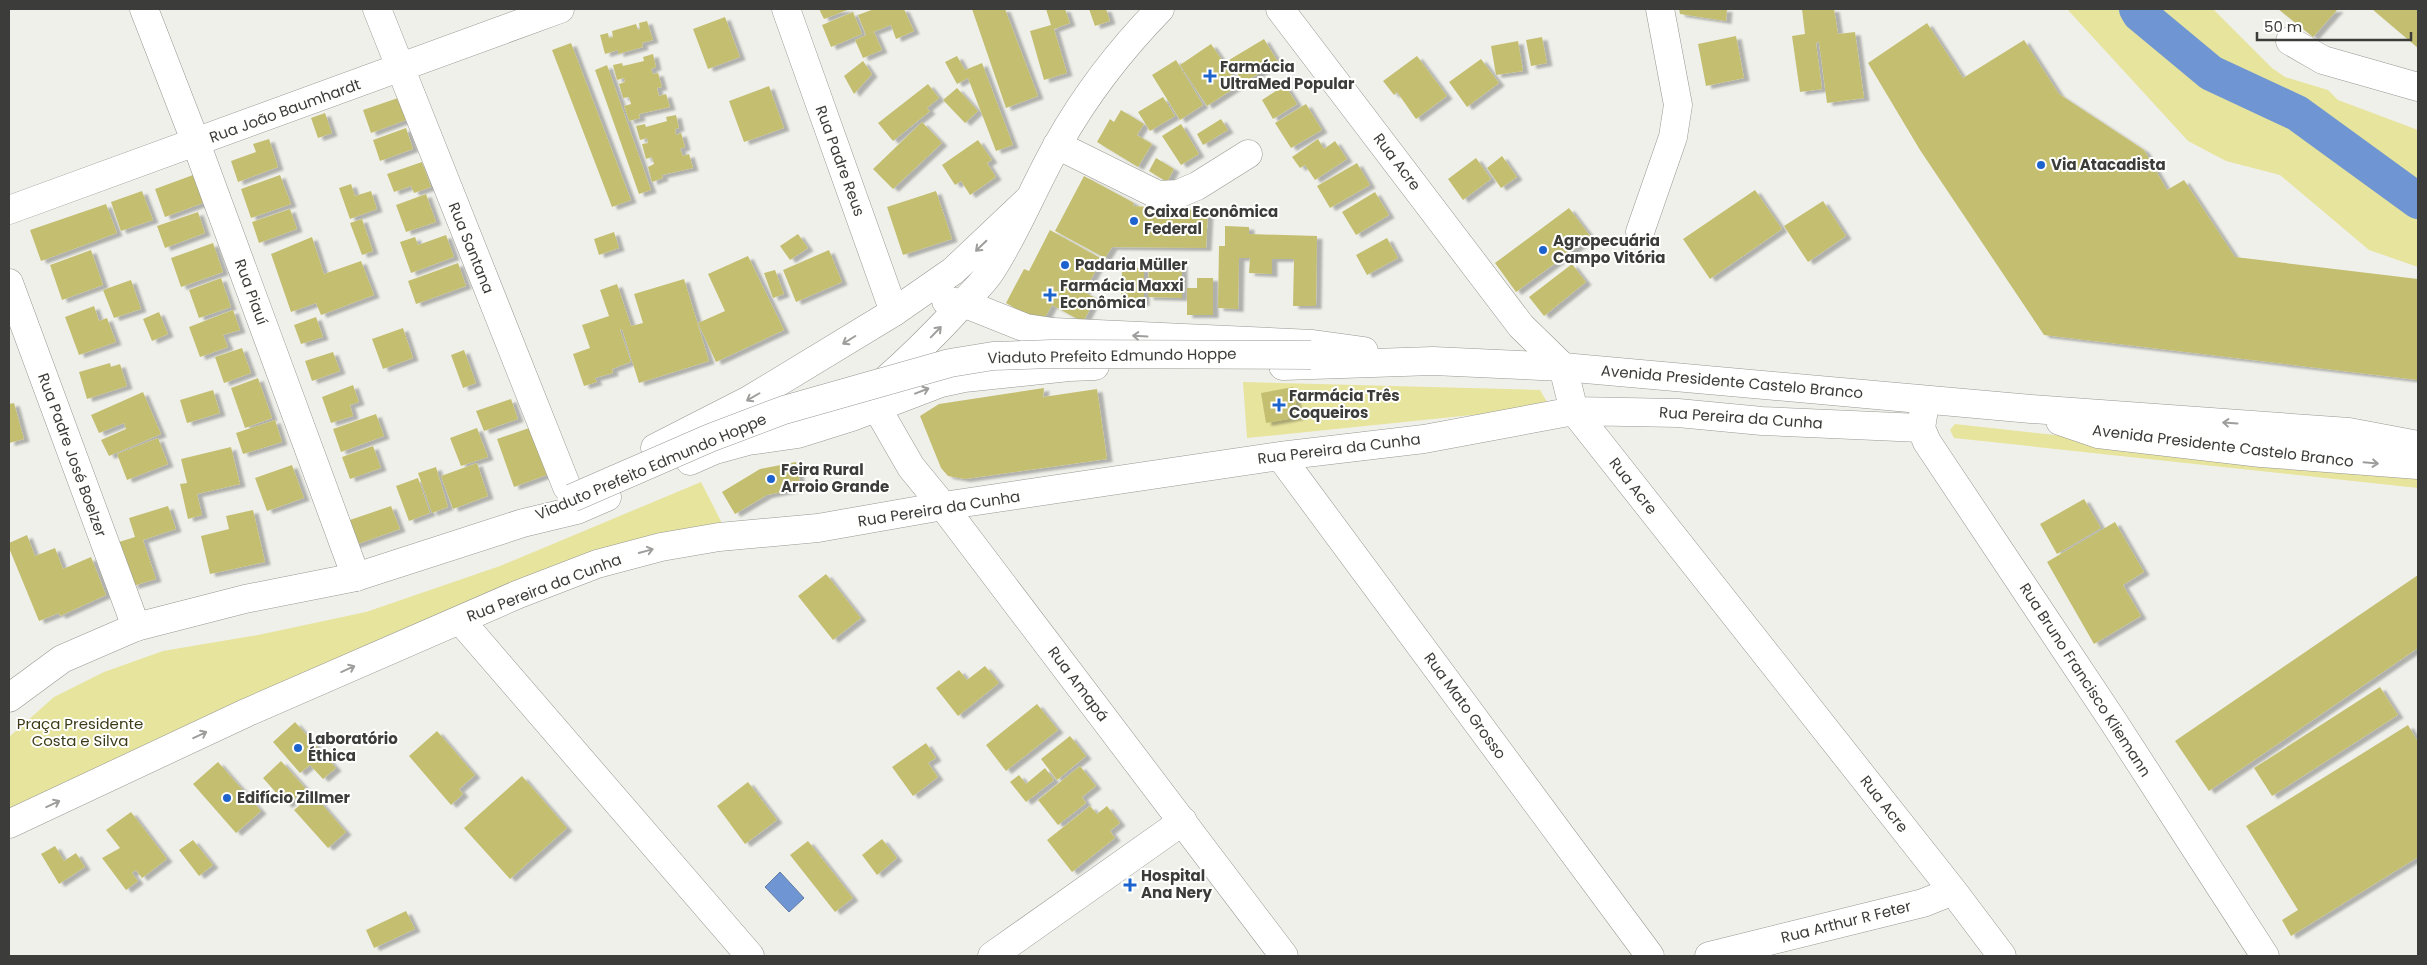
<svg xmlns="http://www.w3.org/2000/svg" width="2427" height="965" font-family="Poppins,sans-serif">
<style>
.green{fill:#e7e49d}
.water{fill:#6f96d3;stroke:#607ba5}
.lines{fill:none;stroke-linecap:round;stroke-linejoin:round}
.river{stroke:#6f96d3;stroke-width:36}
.building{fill:#c4bf70;filter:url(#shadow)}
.minor-casing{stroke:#979793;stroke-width:29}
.major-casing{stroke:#979793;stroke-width:29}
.minor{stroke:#fff;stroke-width:28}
.major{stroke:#fff;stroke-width:28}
.major-bridge-casing{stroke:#979793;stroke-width:29;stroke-linecap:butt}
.major-bridge{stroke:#fff;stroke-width:28}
.oneway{stroke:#9e9e9c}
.poi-dot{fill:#1c63ce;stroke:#fffffe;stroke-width:2}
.labels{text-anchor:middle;stroke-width:4;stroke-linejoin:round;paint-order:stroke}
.poi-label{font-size:15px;font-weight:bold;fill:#3c3c3a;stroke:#fffffe;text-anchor:start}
.street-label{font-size:15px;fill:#3c3c3a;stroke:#fffffe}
.park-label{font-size:15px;fill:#3c3a17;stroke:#fffffe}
</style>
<defs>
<filter id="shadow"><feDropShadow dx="5.5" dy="3" stdDeviation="1" flood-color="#0004"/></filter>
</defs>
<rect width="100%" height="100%" fill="#f0f0eb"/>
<path class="green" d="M2067,9H2213L2272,68L2285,77L2328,90L2338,100L2418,130V267L2369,250L2280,175L2226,161L2188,141Z
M1243,382L1540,390L1550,407L1247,438Z
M1955,424L2418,475V488L1954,438L1950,430Z
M701,482L724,527L612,549L9,819V737L54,697L104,672L163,651L258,635L366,612L500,566Z"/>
<path class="water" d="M780,872L804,898L789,912L765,887Z"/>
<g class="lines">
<path class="river" d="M2137,9L2140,14L2211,73L2297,113L2418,201"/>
</g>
<path class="building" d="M819,9H850L824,19Z
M874,9H904L914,31L896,39L891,25L868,34L874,32L882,50L863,58L855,40L866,35L858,15Z
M972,9H1005L1038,96L1006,108Z
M1046,9H1065L1070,23L1054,29L1067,73L1044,80L1030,31L1051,25Z
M1089,9H1106L1110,21L1095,26Z
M1679,9H1727L1726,21L1680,14Z
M1802,9H1834L1838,34L1855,32L1864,98L1827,103L1819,42L1816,43L1822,89L1800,92L1792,36L1805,34Z
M2278,9H2338L2313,37Z
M2372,9H2418V48Z
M853,12L862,34L831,47L822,25Z
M725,17L740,57L708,69L693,29Z
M647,21L653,40L642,43L643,47L618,54V50L605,54L600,35L608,33L609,38L613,37L612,31L636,24L638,30L640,29L639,23Z
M1927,23L1963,78L2024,40L2059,94L2144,150L2167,190L2184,180L2235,257L2418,279V380L2044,335L1920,150L1868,63Z
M1736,36L1744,78L1706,86L1698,44Z
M1542,37L1547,63L1531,66L1526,40Z
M1264,39L1278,62L1243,83L1229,60Z
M1518,41L1523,71L1496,75L1491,46Z
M571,43L631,200L612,207L552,50Z
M1211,44L1239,85L1207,106L1180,65Z
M653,54L656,67L651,69L653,74L658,73L662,87L657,88L659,96L666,94L670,107L639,114L640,118L629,121L624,106L631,104L629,97L623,98L619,84L625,82L624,78L617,80L613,65L622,63L623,66L644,61L643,57Z
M957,56L965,70L982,63L1013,145L996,151L968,78L957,84L945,62Z
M1417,56L1447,96L1416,119L1397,92L1394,95L1383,81Z
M1481,59L1499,83L1467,107L1449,82Z
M1176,60L1203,105L1180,120L1152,75Z
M863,61L872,74L854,94L844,76Z
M607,65L651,190L639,194L595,70Z
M928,84L939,98L927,108L930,111L893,141L878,123Z
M1285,85L1297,104L1273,119L1262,100Z
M769,86L784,128L744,142L729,101Z
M957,88L978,111L965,123L943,100Z
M1163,97L1175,116L1150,131L1138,112Z
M398,98L406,120L371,133L363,110Z
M1306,104L1322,130L1291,148L1275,123Z
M1121,110L1144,124L1137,135L1152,144L1138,167L1097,142L1110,119L1114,122Z
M325,113L332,133L318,138L311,118Z
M676,115L679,128L675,129L676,135L681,133L685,147L680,149L683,156L689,154L693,168L662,175L663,178L652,182L648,167L654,164L652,157L646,159L642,144L648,143L647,138L640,140L636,126L645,124L646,127L667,121L666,117Z
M1221,119L1228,130L1203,145L1197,134Z
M922,122L942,143L893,189L873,169Z
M1181,124L1199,154L1181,165L1162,136Z
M406,128L413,149L380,161L373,140Z
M269,139L278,167L238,182L231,161L256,152L253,144Z
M1318,139L1324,149L1335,141L1347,159L1315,180L1305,165L1300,168L1292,157Z
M978,140L992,160L987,163L996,177L970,195L961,181L955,185L942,165Z
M1502,156L1517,177L1501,188L1487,168Z
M1156,158L1174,169L1167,182L1149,171Z
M1476,158L1491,179L1463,200L1448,179Z
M422,162L431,187L414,193L411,186L394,192L387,174Z
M1357,163L1370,185L1330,208L1317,186Z
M193,175L203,203L165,217L155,189Z
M280,175L291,204L251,218L241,189Z
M1084,176L1134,203L1133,206L1208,211L1206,248L1112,247L1105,258L1055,231Z
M351,184L355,196L371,191L377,209L350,219L339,188Z
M1755,190L1782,229L1710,279L1683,239Z
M142,191L153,220L121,231L111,202Z
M936,191L952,239L903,255L887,207Z
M1375,192L1389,215L1356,235L1342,212Z
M426,194L436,222L406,232L396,205Z
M1823,201L1846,236L1808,262L1784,226Z
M106,204L117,233L41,261L30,230Z
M1569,208L1591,237L1516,292L1495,263Z
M290,209L297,229L259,243L252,222Z
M198,212L205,233L165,248L157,226Z
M362,219L373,251L362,255L350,223Z
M1225,226L1249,227V234L1317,236L1316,306H1293L1294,259H1272V274L1249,273L1250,258H1239L1238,309L1218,308L1219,246H1225Z
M1050,230L1102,259L1084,292L1096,298L1083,322L1052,305L1042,323L1006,303L1024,269L1029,271Z
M614,232L619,248L599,255L594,239Z
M798,234L808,248L790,260L780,246Z
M446,235L454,257L411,273L400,242L415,237L418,245Z
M312,237L324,274L361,261L374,295L321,315L316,303L291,312L271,254Z
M1387,238L1398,258L1367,275L1356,255Z
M213,243L223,272L181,287L171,258Z
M91,250L103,285L62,300L50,265Z
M829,250L842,282L796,302L783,270Z
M748,256L784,330L716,362L698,323L725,311L708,274Z
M458,263L466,286L416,304L408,281Z
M1149,264H1182V298L1148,297Z
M1572,264L1586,282L1544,316L1529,297Z
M1122,268H1144V303L1121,302Z
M775,270L784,294L773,298L764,273Z
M221,278L231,307L199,318L189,290Z
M1197,278H1213V315H1187V288H1197Z
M684,279L709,361L639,383L622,329L620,330L631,362L612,369L613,373L595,378L597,382L584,386L573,354L590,348L582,325L609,316L600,290L617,284L631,326L643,323L634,294Z
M131,280L141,309L114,318L103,290Z
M94,306L99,321L107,318L116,342L79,355L65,317Z
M233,310L240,330L223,335L228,347L200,357L189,327Z
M159,312L168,334L152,341L143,319Z
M316,317L323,337L301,344L294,325Z
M403,328L413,358L383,369L372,339Z
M242,348L251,373L224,383L215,357Z
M464,350L476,383L463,388L451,355Z
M333,352L340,371L312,381L305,361Z
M110,363L111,367L120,364L127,386L87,399L79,372Z
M258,378L272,418L245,428L231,388Z
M353,385L359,402L350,405L353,416L331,423L322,397Z
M1293,387L1298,417L1266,423L1261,393Z
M1044,388L1043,397L1097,389L1107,459L965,479L948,476L941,468L920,416L939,404Z
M213,390L220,413L187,423L180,400Z
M143,392L161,434L109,456L101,440L126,429L124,423L99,433L91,415Z
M511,399L518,419L484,431L476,411Z
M14,403L24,439L9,443V404Z
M376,414L384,436L341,452L333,429Z
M275,420L282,442L243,454L236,433Z
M532,427L549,474L514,487L497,439Z
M477,428L488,457L461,466L450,438Z
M158,438L168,464L127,480L117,454Z
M373,446L381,468L350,479L342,457Z
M231,447L240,484L197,494L202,515L188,519L180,484L187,483L181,459Z
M796,462L801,488L767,495L735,514L722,492L760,469Z
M477,463L488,496L453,509L441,476Z
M292,465L304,498L267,511L255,478Z
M436,467L448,507L432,513L418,473Z
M418,478L430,513L409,521L396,486Z
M2084,499L2101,528L2057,554L2040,524Z
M168,506L176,529L143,540L156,579L133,586L119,542L135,537L129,518Z
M391,506L400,529L352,546L344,522Z
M253,510L265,562L210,574L201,536L229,529L226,516Z
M2115,522L2144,572L2123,585L2141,616L2094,644L2047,562Z
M27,535L35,556L55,548L63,569L91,557L106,595L60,616L59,613L39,621L9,548V543Z
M826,574L861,618L833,640L798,596Z
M2418,575V648L2209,791L2175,741Z
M985,666L999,683L958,716L936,688L959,670L967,680Z
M2380,687L2398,715L2272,796L2254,768Z
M1037,704L1058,730L1006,771L986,745Z
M295,722L336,768L323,779L310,765L300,773L273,742Z
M2408,725L2418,742V857L2291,936L2282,920L2298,910L2246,826Z
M437,731L475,775L459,789L463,794L451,805L409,756Z
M1070,736L1086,756L1057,780L1041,759Z
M926,743L936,758L928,763L938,777L913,796L892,767Z
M281,761L306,789L287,805L263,778Z
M218,762L261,811L236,833L193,784Z
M1080,766L1096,786L1082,797L1086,803L1058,825L1038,800Z
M1045,768L1054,780L1026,802L1010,782L1019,775L1026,784Z
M522,776L567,828L510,879L464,828Z
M748,782L777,820L745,844L717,806Z
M313,794L346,832L328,848L294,810Z
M1090,806L1097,814L1107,806L1120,823L1110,831L1115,838L1072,872L1047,840Z
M131,812L167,859L142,878L136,870L132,873L138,881L126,890L102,858L120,848L106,830Z
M882,839L897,858L877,875L862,855Z
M193,840L213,865L199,876L179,850Z
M808,841L853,898L835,912L790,855Z
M55,846L64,861L76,853L85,867L59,884L41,854Z
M406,911L415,929L374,948L366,930Z"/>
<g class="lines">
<defs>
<path id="minor" d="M144,9L196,143L356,577
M377,9L567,487
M786,9L894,312
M1280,9L1521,326L1563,367L1574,411L1953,891L2002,956
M2290,41L2323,60L2418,87
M1057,145L1158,195L1178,194L1197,186L1248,154
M9,210L560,9
M1640,232L1673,137L1678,105L1660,9
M9,283L136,627
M877,408L911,467L943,506L1284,956
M1924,409L1921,428L1927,442L2113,721L2265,956
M1280,456L1650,956
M460,620L750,956
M9,824L248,712L519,594L597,564L661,547L719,537L818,528L943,506L1280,456L1424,439L1574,411L1678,413L1762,421L1921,428
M992,956L1183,821
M1709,956L1923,903L1953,891"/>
<path id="major" d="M946,301L963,303L1026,328L1053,332L1313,344L1364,351
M1283,366L1433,361L1563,367L2031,409L2349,432L2418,445
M880,385C910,359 939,330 966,300C974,291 984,282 991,271C1017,231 1034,186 1058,144C1086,94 1120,50 1160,9
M2060,421L2098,434L2261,453L2418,465
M655,448L749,400L894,312L953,271L1028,200
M690,461L715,450L748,441L798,434L852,417L941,383L964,378L1069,367L1095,366
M9,698L62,659L136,627L245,599L356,577L523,523L577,510L607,497"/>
</defs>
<use href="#minor" class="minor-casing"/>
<use href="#major" class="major-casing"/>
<use href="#minor" class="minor"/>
<use href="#major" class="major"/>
<defs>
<path id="major-bridge" d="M572,498L710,438L784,410L950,363L993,356L1052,354L1311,355"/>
</defs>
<use href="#major-bridge" class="major-bridge-casing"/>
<use href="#major-bridge" class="major-bridge"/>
</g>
<defs><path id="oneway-shaft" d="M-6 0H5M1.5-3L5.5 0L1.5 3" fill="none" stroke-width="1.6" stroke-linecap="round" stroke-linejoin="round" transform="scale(1.25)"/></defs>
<g class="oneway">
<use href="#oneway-shaft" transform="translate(981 246) rotate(136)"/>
<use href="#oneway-shaft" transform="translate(936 332) rotate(-46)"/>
<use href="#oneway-shaft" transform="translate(1140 336) rotate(-177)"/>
<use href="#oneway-shaft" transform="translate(849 340) rotate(148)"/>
<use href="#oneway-shaft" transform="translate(922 391) rotate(-21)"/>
<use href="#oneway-shaft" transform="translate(753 397) rotate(150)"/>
<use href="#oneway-shaft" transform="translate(2230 423) rotate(-176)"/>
<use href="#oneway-shaft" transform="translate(2371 463) rotate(5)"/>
<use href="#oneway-shaft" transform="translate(646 551) rotate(-15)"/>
<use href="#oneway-shaft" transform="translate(348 669) rotate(-24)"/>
<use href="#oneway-shaft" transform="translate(200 735) rotate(-25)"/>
<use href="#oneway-shaft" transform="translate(53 804) rotate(-25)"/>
</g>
<g class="poi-dot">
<path d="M1207.5 68.5h5v5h5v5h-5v5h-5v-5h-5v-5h5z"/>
<circle cx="2041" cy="165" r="5"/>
<circle cx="1134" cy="221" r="5"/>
<circle cx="1543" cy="250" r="5"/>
<circle cx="1065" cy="265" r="5"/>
<path d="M1047.5 287.5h5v5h5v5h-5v5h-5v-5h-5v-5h5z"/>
<path d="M1276.5 397.5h5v5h5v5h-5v5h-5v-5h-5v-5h5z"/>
<circle cx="771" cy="479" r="5"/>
<circle cx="298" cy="748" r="5"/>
<circle cx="227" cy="798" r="5"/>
<path d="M1127.5 877.5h5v5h5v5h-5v5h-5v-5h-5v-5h5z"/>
</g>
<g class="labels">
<g class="poi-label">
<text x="1220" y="72">Farmácia<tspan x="1220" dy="17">UltraMed Popular</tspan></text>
<text x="2051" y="170">Via Atacadista</text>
<text x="1144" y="217">Caixa Econômica<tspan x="1144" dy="17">Federal</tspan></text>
<text x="1553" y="246">Agropecuária<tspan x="1553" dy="17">Campo Vitória</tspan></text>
<text x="1075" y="270">Padaria Müller</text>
<text x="1060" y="291">Farmácia Maxxi<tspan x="1060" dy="17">Econômica</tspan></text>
<text x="1289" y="401">Farmácia Três<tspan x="1289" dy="17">Coqueiros</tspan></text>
<text x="781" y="475">Feira Rural<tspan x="781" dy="17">Arroio Grande</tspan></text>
<text x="308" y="744">Laboratório<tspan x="308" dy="17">Éthica</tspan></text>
<text x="237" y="803">Edifício Zillmer</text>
<text x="1141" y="881">Hospital<tspan x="1141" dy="17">Ana Nery</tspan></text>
</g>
<g class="street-label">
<text transform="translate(285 111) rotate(-20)" y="5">Rua João Baumhardt</text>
<text transform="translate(840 161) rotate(70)" y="5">Rua Padre Reus</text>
<text transform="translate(1397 162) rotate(53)" y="5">Rua Acre</text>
<text transform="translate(471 248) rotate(68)" y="5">Rua Santana</text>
<text transform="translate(251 292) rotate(70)" y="5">Rua Piauí</text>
<text transform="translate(1112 356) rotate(-1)" y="5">Viaduto Prefeito Edmundo Hoppe</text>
<text transform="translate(1732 382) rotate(5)" y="5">Avenida Presidente Castelo Branco</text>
<text transform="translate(1741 418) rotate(4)" y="5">Rua Pereira da Cunha</text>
<text transform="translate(2223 446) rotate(7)" y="5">Avenida Presidente Castelo Branco</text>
<text transform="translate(1339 449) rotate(-7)" y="5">Rua Pereira da Cunha</text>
<text transform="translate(72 455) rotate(70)" y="5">Rua Padre José Boelzer</text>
<text transform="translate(651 467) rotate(-23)" y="5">Viaduto Prefeito Edmundo Hoppe</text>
<text transform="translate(1633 486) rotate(52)" y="5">Rua Acre</text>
<text transform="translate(939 509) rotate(-9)" y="5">Rua Pereira da Cunha</text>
<text transform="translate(544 588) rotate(-21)" y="5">Rua Pereira da Cunha</text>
<text transform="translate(2085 680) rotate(57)" y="5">Rua Bruno Francisco Kliemann</text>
<text transform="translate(1078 684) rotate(53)" y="5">Rua Amapá</text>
<text transform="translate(1465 706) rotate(54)" y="5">Rua Mato Grosso</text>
<text transform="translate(1884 804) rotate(52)" y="5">Rua Acre</text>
<text transform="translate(1846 922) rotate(-14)" y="5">Rua Arthur R Feter</text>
</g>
<g class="park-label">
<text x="80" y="729">Praça Presidente<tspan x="80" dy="17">Costa e Silva</tspan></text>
</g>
</g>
<rect width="2427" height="965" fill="none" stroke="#3c3c3a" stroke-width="20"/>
<path d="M2257 32v8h154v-8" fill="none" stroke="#3c3c3a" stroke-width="2.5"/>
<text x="2264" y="32" font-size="15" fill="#3c3c3a" stroke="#fffffe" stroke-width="4" paint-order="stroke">50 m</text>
</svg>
